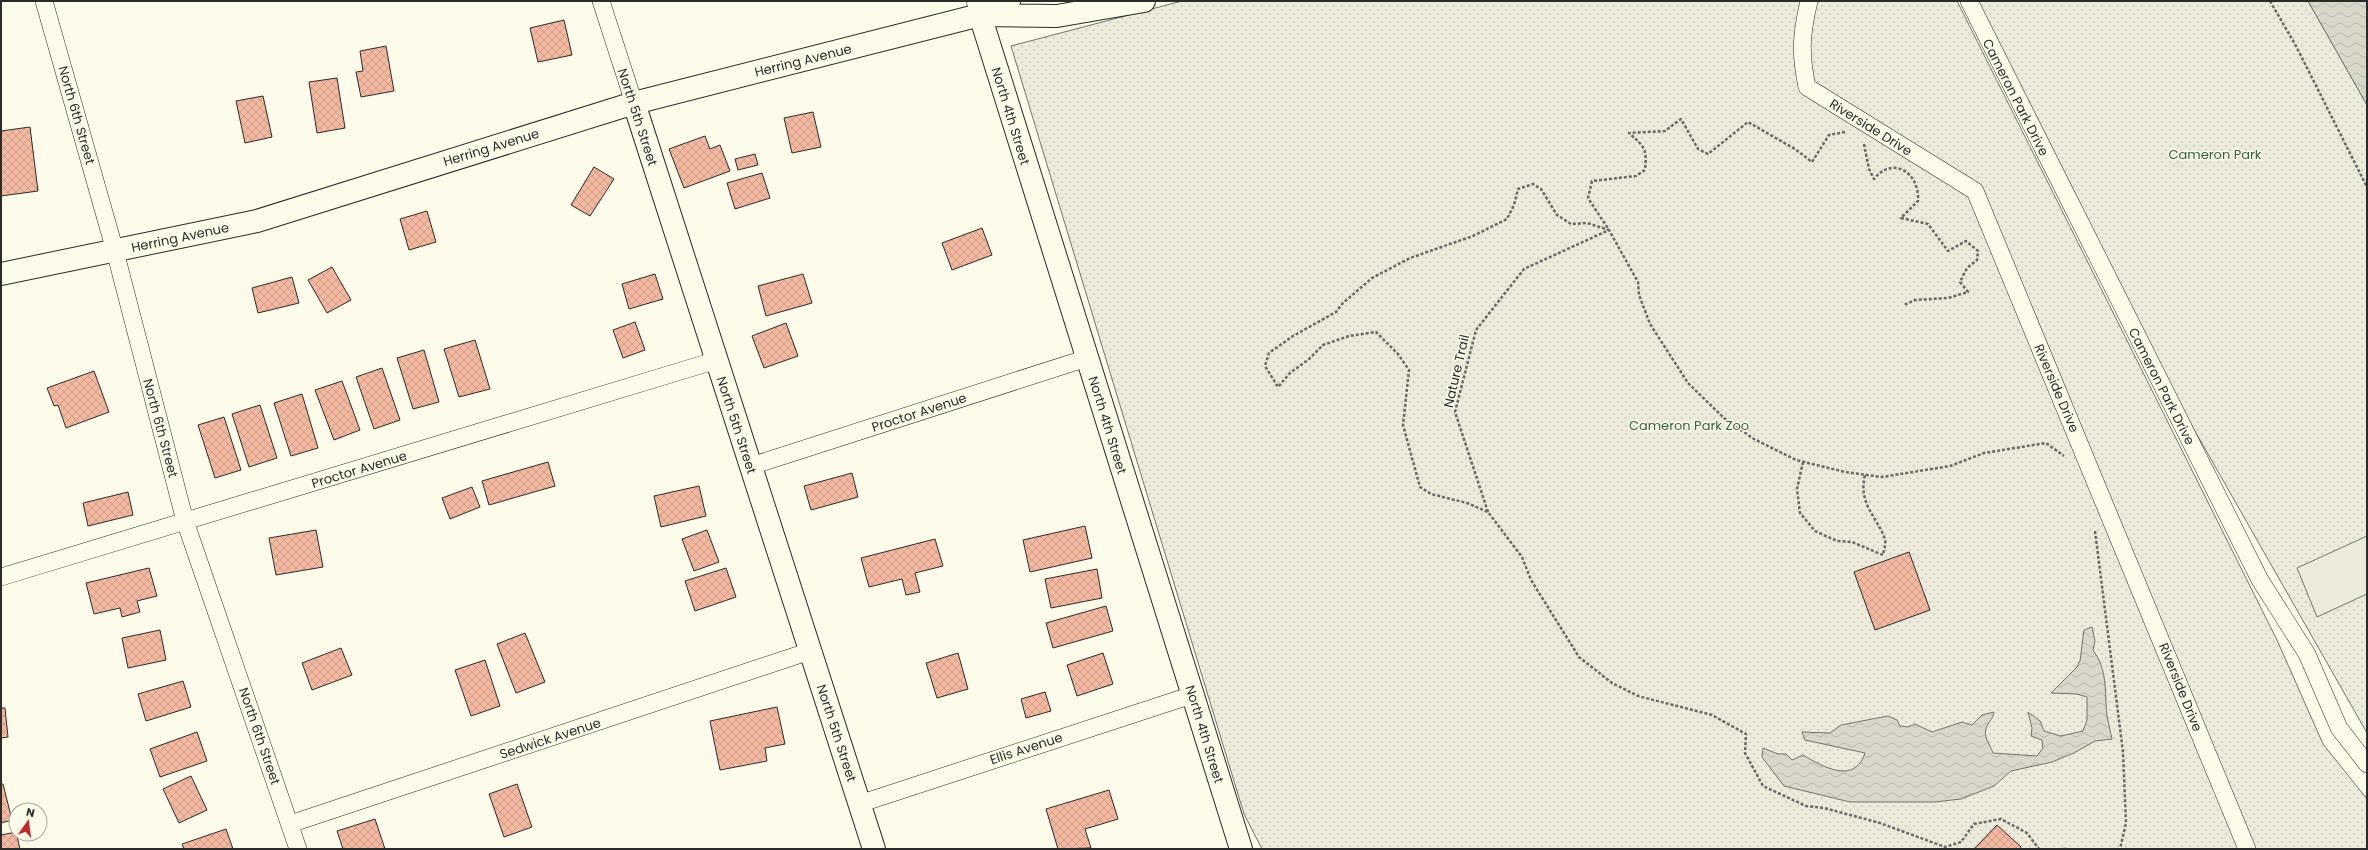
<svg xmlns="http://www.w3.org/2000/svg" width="2368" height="850" font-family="Poppins,sans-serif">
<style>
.grass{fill:url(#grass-dots);stroke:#74746e}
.parking{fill:#eceadb;stroke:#74746e}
.water{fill:url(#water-waves);stroke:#74746e}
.building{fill:url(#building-cross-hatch);stroke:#2b2b2b}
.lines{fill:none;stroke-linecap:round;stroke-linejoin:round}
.minor-casing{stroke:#2b2b2b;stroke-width:18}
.secondary-casing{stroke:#2b2b2b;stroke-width:24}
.path{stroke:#6a6964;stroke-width:2.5;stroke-dasharray:3 2;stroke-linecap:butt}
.minor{stroke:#fdfbea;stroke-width:17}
.secondary{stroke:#fdfbea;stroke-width:22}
.labels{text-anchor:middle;stroke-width:3;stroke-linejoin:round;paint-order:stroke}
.street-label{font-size:13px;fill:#2b2b2b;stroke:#fdfbea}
.park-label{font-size:13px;fill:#34623c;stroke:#fdfbea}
</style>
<defs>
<pattern id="grass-dots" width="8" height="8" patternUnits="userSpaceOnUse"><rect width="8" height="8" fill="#ecebdb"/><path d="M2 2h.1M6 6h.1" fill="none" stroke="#cbcabc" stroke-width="1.8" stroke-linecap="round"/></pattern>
<pattern id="water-waves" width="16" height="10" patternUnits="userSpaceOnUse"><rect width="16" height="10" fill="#d8d7c9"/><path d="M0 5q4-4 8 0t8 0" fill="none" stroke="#bab9ad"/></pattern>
<pattern id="building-cross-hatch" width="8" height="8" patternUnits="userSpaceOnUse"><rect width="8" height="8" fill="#f2b8a0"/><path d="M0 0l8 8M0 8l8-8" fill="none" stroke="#d09e8a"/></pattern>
</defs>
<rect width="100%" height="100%" fill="#fdfbea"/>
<path class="grass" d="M1182,1H1957L2277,640L2323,744L2367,799V849H1262L1244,814L1011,46Z
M1969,1H2308L2367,105V733L2106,275Z"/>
<path class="parking" d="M2367,536V594L2317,617L2297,568Z"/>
<path class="water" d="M2308,1H2367V105Z
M2092,627L2095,641L2093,650C2105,667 2105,681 2106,701C2106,714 2109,726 2112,739L2095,741L2074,753L2052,762L2011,771L1994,786L1961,799L1935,802H1850L1784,786L1762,757L1763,748L1778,754H1786L1792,760L1803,755C1823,767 1855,785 1865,753L1805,740L1802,732L1830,733L1841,725L1888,716L1897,720L1900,726L1908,727L1915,724L1932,732L1962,722L1972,725L1982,715L1994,712C1993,719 1990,720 1987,726C1982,736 1990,744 1993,753L2037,756L2043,748L2042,740L2031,736L2032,728L2028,712L2040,721L2044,731L2061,736L2083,731L2087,720V697L2077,694L2051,693L2076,668L2080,661L2084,630Z"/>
<path class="building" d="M564,20L572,55L538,62L530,28Z
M386,46L394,91L361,97L356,72L363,71L360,51Z
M337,78L345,128L317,133L309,82Z
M263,96L272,137L245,143L236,101Z
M813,112L821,147L792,153L784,118Z
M30,127L38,191L1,196V131Z
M705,136L710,149L720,145L730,171L684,188L669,149Z
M755,154L758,165L738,170L735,159Z
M594,167L614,179L590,216L571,205Z
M762,173L770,198L735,209L727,183Z
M427,211L436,242L409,250L400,219Z
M982,228L992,255L952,270L942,243Z
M332,267L351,300L327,313L308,280Z
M655,274L663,299L629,309L622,284Z
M803,274L812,303L766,316L758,286Z
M292,277L299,303L258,313L252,288Z
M635,322L645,350L623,358L613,330Z
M786,323L798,356L764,368L752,336Z
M475,340L490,389L459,397L444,349Z
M424,350L439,402L413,409L397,358Z
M382,368L400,420L374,429L356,377Z
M94,371L109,412L66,428L58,405L54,406L47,388Z
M342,381L360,430L334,440L315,390Z
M302,394L318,448L291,456L274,403Z
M260,405L277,458L249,467L232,414Z
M224,417L241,470L215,478L198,425Z
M548,462L555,486L489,505L482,481Z
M852,473L858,497L811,510L804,486Z
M699,486L706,516L661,527L654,496Z
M472,487L480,507L450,519L442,498Z
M128,492L133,515L88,526L83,503Z
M1085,526L1092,558L1030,572L1023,540Z
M316,530L323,567L276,575L269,538Z
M707,530L719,562L694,571L682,539Z
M935,539L943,566L915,573L920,592L906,595L902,579L869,587L861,558Z
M1909,552L1930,610L1875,630L1854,572Z
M149,568L157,596L137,601L140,612L122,617L120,608L94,614L86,583Z
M726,568L736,597L695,611L685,581Z
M1097,569L1102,598L1051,608L1045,579Z
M1106,606L1113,631L1053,648L1046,623Z
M160,630L166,660L128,668L122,638Z
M525,633L545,682L516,693L497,644Z
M341,648L352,675L312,690L302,663Z
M958,653L968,689L937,698L926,663Z
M1103,653L1113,684L1077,696L1067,665Z
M485,660L500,706L471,716L455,670Z
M183,681L191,707L146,721L138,694Z
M1045,692L1051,711L1026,718L1021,699Z
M777,707L785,744L765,748L767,761L720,770L710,721Z
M1,708H5L8,737L1,738Z
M197,732L207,761L160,777L150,749Z
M191,776L207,810L179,823L163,789Z
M1,784H3L12,820L1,823Z
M517,784L532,827L504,837L489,794Z
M1109,790L1118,819L1085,829L1091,848L1058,849L1046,809Z
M375,819L385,849H343L337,831Z
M1997,825L2021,847L2020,849H1974Z
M226,829L233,849H184L182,844Z
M16,832L20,849H1V835Z"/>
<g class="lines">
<defs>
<path id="minor" d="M44,1L115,251L185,521L298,849
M601,1L634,103
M975,1L980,15
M1809,1C1801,35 1800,53 1807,87L1975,191L2247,849
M1969,1L2260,580L2307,654L2339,728L2367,764
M751,466L1087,358
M1,577L717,360
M859,804L1192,695
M290,824L810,651"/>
<path id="secondary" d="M980,15L1241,849
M985,15L1057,16L1144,1
M634,103L874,849
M1,274L257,221L634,103L980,15L1009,1"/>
</defs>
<use href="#minor" class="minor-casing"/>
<use href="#secondary" class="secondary-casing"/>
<path class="path" d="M2270,1L2296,46L2367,187
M1845,132L1829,135L1812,162L1795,149L1748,122L1708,154L1698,149L1681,119L1665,131L1629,133C1645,147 1647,149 1645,170L1636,176L1592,181L1588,198L1609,230L1587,223L1571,224L1557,215L1541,189L1533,184L1518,189L1514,205L1507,219L1473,236L1410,258L1372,278L1343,303L1336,312L1293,336L1269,353L1265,366L1278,387L1290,373L1309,359L1323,345L1349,336L1376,332L1398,354L1409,370L1403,425L1420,487L1431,494L1467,503L1488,512L1522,557L1531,580L1579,657L1612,683L1638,696L1712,715L1746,734L1745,753L1763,786L1806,806L1824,808L1880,823L1945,847L1961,842L1974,824L2001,819L2027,833L2039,849
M1864,144L1869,169L1874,179C1893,155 1920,173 1918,201L1901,218L1928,224L1948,251L1966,241L1978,251L1977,260L1967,268L1960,282L1968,292L1948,298L1915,300L1904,305
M1803,462L1797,489L1800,513L1815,531L1837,541L1852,542L1883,555C1884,550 1886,544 1885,539C1876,515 1858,504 1865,475
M1488,512L1455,412L1476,330L1524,269L1609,230L1638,282L1639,295L1650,324L1688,383L1724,418L1754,439L1796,460L1845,472L1882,477L1950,466L1984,453L2046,443L2064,456
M2095,531L2123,752L2126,823L2120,849
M2063,849H2066"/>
<use href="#minor" class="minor"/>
<use href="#secondary" class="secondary"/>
</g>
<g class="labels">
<g class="street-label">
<text transform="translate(803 60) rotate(-14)" y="5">Herring Avenue</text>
<text transform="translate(2016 97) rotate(63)" y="5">Cameron Park Drive</text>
<text transform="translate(77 115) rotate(74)" y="5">North 6th Street</text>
<text transform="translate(1011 116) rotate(73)" y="5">North 4th Street</text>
<text transform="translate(638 117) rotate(72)" y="5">North 5th Street</text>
<text transform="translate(1871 127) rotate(32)" y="5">Riverside Drive</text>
<text transform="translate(491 147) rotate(-17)" y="5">Herring Avenue</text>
<text transform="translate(180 237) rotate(-12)" y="5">Herring Avenue</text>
<text transform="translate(1456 371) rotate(-77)" y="5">Nature Trail</text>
<text transform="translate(2162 386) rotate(63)" y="5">Cameron Park Drive</text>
<text transform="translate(2057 388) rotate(67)" y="5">Riverside Drive</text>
<text transform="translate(919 412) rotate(-18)" y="5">Proctor Avenue</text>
<text transform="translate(737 425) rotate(72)" y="5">North 5th Street</text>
<text transform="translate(1108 425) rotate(73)" y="5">North 4th Street</text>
<text transform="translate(161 428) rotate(75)" y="5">North 6th Street</text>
<text transform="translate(359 469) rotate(-17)" y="5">Proctor Avenue</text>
<text transform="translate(2181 687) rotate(68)" y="5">Riverside Drive</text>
<text transform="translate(837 733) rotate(72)" y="5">North 5th Street</text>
<text transform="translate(1205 734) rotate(73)" y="5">North 4th Street</text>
<text transform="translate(260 736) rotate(71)" y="5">North 6th Street</text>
<text transform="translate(550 738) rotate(-18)" y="5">Sedwick Avenue</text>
<text transform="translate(1026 748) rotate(-18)" y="5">Ellis Avenue</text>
</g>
<g class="park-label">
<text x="2215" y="159">Cameron Park</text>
<text x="1689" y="430">Cameron Park Zoo</text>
</g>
</g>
<rect width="2368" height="850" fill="none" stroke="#2b2b2b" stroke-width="4"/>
<g transform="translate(28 822) rotate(14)"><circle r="19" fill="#fdfbea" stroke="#a9a89e"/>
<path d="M0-3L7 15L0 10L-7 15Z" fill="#c62828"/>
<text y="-6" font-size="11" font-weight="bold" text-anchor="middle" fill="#2b2b2b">N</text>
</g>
</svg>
